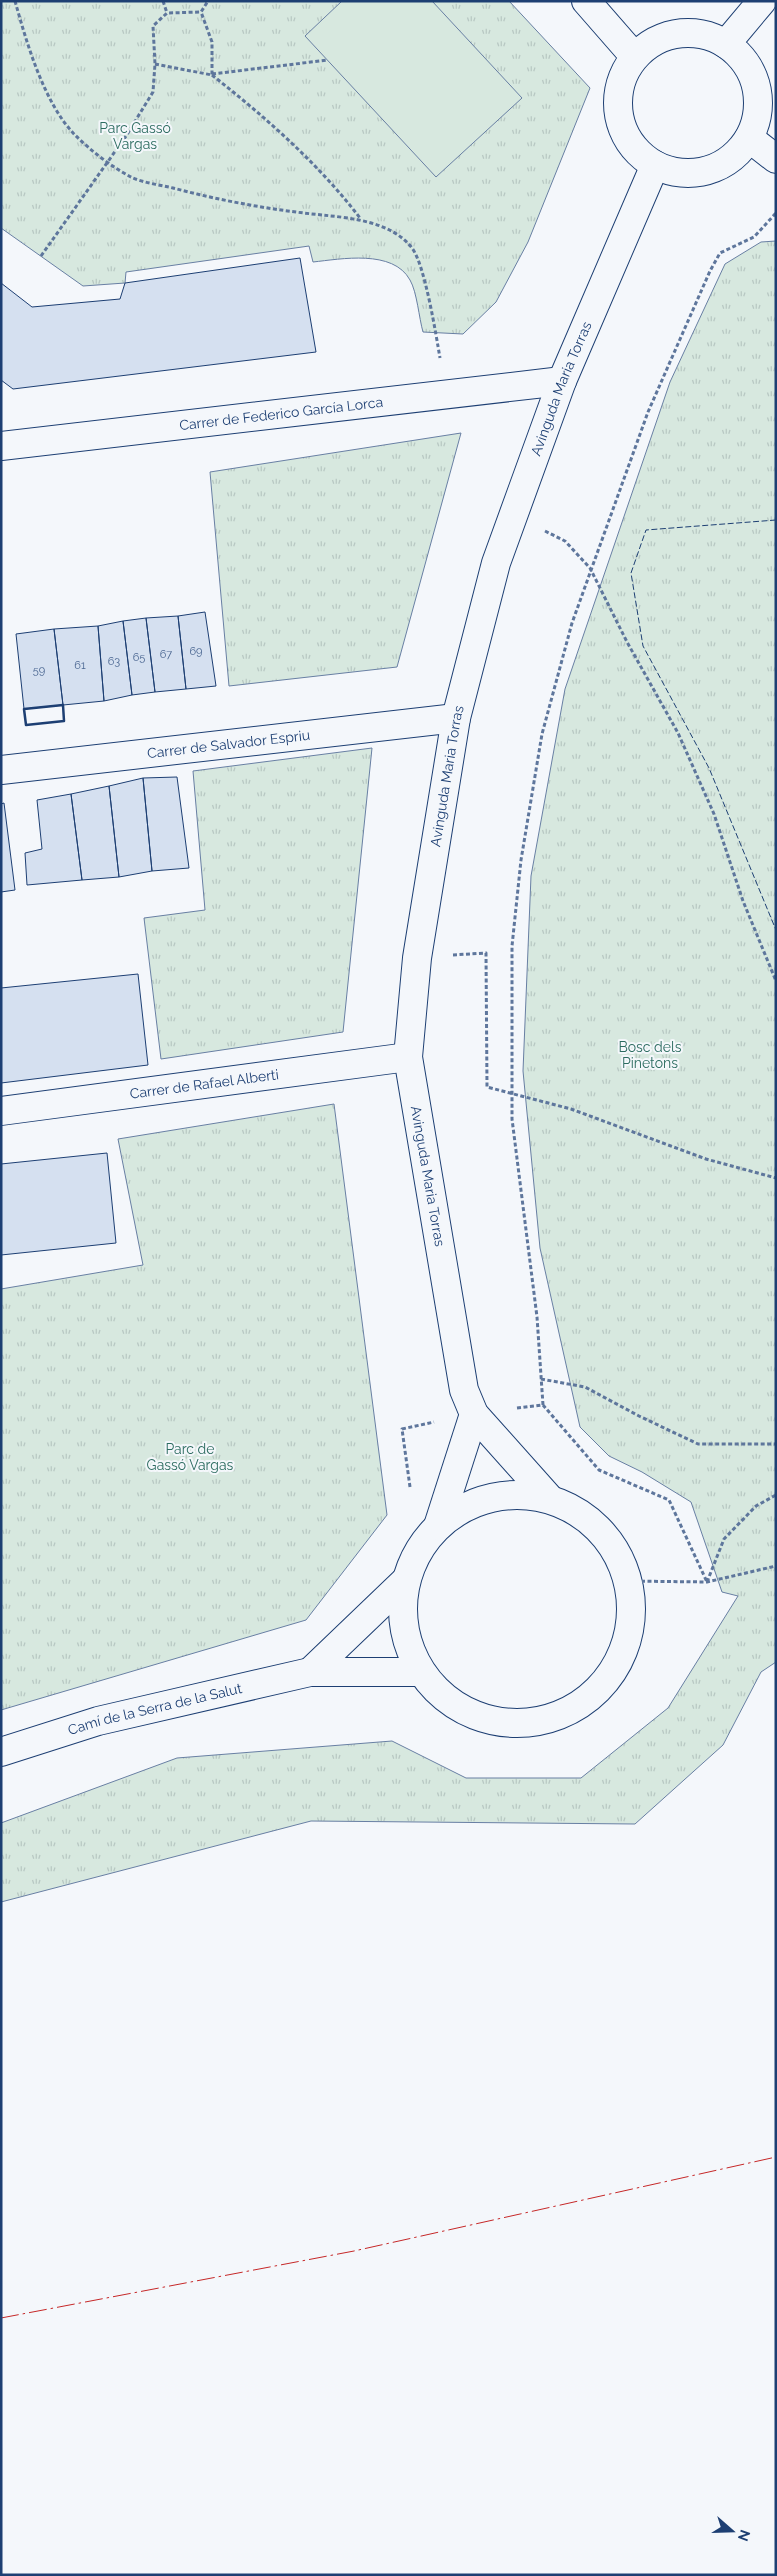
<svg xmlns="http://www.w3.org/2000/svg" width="777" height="2576" font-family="Raleway,sans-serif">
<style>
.grass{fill:url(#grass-tufts);stroke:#687fa3}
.pitch{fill:#d7e8df;stroke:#687fa3}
.building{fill:#d5e0f0;stroke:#1d3f73}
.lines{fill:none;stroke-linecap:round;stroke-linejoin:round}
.street-casing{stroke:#1d3f73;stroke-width:30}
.path{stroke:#5e769c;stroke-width:3;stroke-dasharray:4 2.5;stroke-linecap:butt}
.street{stroke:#f4f7fb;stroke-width:28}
.fence{stroke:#1d3f73;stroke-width:1;stroke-dasharray:6 2.5;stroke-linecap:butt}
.wall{stroke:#1d3f73;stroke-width:2.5}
.power{stroke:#c62828;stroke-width:1;stroke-dasharray:18 4 2.5 4;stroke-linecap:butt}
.labels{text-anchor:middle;stroke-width:4;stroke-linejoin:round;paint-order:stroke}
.number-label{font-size:11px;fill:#4b6792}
.park-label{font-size:14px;fill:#2c6c60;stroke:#f4f7fb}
.street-label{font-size:14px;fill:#1d3f73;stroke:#f4f7fb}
</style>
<defs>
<pattern id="grass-tufts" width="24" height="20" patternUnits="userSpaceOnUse" patternTransform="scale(1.25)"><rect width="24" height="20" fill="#d7e8df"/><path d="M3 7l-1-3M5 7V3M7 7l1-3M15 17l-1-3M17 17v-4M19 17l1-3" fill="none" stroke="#b8c8c3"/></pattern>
</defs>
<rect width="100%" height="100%" fill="#f4f7fb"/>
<path class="grass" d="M1,1H509L590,88L528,242L496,302L463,334L423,332C419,318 417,292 410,280C393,249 341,259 313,262L309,246L126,272L125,283L83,286L1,228Z
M776,241V1662L761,1672L723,1745L635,1824L311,1821L1,1902V1823L177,1758L392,1741L466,1778H581L668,1708L738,1596L722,1592L691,1502L642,1472L609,1456L580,1427L540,1248L523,1071L531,876L565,689L670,382L725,264L761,242Z
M461,433L397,667L229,686L210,472Z
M372,748L343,1032L161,1059L144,918L205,910L193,771Z
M334,1104L387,1515L306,1620L1,1710V1289L143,1265L118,1139Z"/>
<path class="pitch" d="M342,1H432L522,98L436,177L305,36Z"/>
<path class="building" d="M300,258L316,352L13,389L1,380V283L32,307L120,299L125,283Z
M205,612L216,686L186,689L178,616Z
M178,616L186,689L155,692L146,618Z
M146,618L155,692L132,695L123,621Z
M123,621L132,695L104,701L98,626Z
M98,626L104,701L63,705L54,629Z
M54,629L63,705L24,709L16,634Z
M177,777L189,868L152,871L143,778Z
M143,778L152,871L119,877L109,786Z
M109,786L119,877L82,880L71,794Z
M71,794L82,880L27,885L25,853L42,849L37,800Z
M4,803L15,890L1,892V804Z
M138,974L148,1065L1,1083V988Z
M107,1153L116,1243L1,1255V1164Z"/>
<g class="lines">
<defs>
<g id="street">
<path d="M586,1L634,56"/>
<circle cx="688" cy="103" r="70"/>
<path d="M726,44L762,1"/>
<path d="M749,138L776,159"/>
<path id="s1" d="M1,446L562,381"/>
<path id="s2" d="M1,770L456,718"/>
<path id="s3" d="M1,1111L408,1057"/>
<circle cx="517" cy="1609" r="114"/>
<path id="s4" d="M549,1498L474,1414L464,1390L408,1057L417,958L456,718L496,563L562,381L655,165"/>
<path d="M438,1526L474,1414"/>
<path d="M310,1672L406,1580"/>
<path id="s5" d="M1,1752L98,1721L310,1672H421"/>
</g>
</defs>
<use href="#street" class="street-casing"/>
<path class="path" d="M15,1C27,44 44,103 75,135C91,151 113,168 133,178C145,183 160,185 173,188C222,201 272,210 322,215C352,218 392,222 412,248C425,265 436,335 440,358
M163,1L167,13
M155,64L212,75V42L201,12
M212,74L328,60
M212,75C265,117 318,163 360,218
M41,256L126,136L153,92L155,64L153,26L167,13L201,12L208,1
M545,531L565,541L590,568L627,642L678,733L714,814L743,901L776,981
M453,955L486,953L487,1087L571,1109L706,1159L776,1178
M541,1379L585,1387L639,1416L698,1444H776
M543,1405L537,1317L512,1119V946L521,860L542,734L572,623L648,412L710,271L720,253L754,237L776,213
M517,1408L543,1405L599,1470L669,1500L707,1582
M410,1487L402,1429L434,1422
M628,1581L707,1582L776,1566
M707,1582L724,1539L756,1506L776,1495"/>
<use href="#street" class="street"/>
<path class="fence" d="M776,520L646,530L631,573L643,646L709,768L776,930"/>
<path class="wall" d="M63,705L64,721L26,725L24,709Z"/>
<path class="power" d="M1,2318L354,2251L776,2157"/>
</g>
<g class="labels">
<g class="number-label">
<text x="196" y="655">69</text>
<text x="166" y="658">67</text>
<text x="139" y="661">65</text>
<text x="114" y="665">63</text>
<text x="80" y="669">61</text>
<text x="39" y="674">59</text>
</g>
<g class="park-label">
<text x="135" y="133">Parc Gassó<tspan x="135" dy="16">Vargas</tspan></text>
<text x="650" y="1052">Bosc dels<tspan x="650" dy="16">Pinetons</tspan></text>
<text x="190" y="1454">Parc de<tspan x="190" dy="16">Gassó Vargas</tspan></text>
</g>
<g class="street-label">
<text dy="5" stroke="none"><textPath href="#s4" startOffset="1165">Avinguda Maria Torras</textPath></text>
<text dy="5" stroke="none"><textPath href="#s1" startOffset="282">Carrer de Federico García Lorca</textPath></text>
<text dy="5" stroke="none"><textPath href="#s2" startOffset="229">Carrer de Salvador Espriu</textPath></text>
<text dy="5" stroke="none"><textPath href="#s4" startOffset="760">Avinguda Maria Torras</textPath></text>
<text dy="5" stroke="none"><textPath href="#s3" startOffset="205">Carrer de Rafael Alberti</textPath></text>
<text transform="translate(428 1176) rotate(80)" y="5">Avinguda Maria Torras</text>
<text dy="5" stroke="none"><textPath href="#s5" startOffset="160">Camí de la Serra de la Salut</textPath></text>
</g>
</g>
<rect width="777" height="2576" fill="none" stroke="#1d3f73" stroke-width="5"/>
<g transform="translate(732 2531) rotate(110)" stroke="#f4f7fb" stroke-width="4" paint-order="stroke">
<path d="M0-4L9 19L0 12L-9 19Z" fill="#1d3f73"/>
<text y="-8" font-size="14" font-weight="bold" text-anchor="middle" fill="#1d3f73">N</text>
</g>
</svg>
